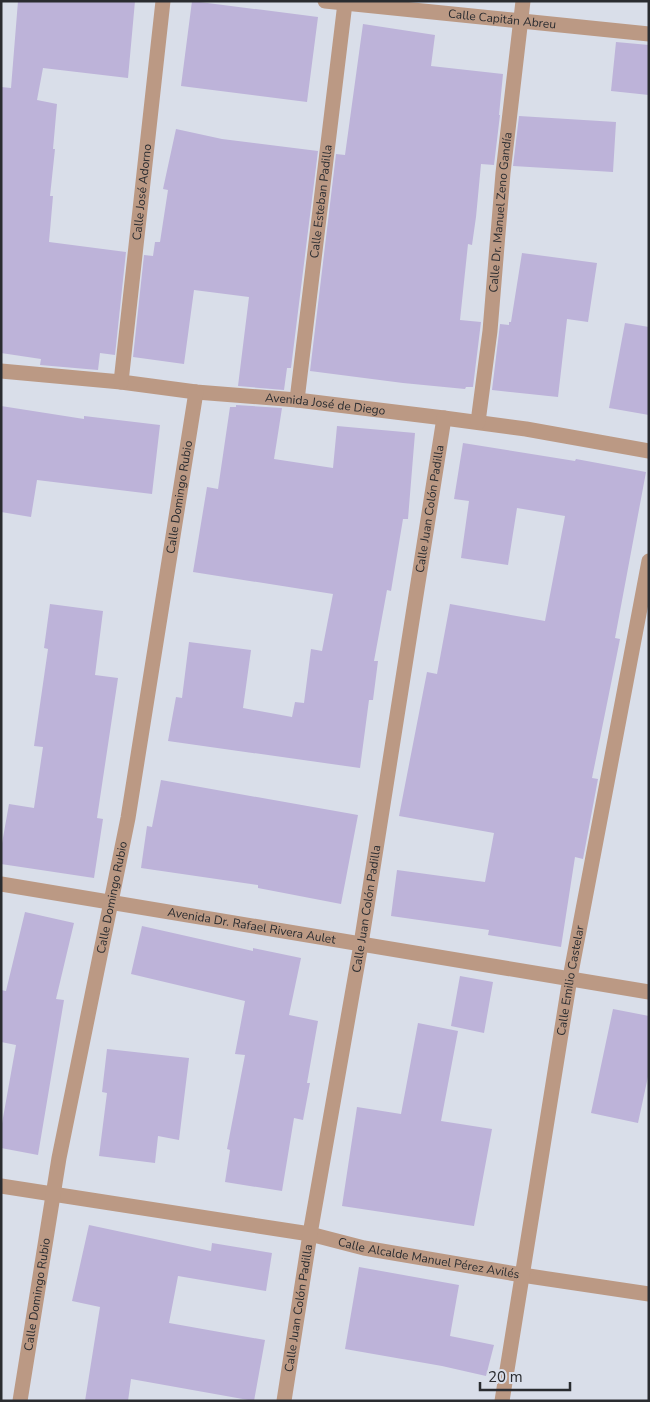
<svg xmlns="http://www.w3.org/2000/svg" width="650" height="1402" font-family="'Nunito Sans',sans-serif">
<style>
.building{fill:#bdb3d9}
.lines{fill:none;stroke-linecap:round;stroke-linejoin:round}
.minor{stroke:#bb9984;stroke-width:15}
.labels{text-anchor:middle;stroke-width:4.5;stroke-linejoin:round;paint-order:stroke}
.street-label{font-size:12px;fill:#2a2c30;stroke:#d9dee9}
</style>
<rect width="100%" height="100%" fill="#d9dee9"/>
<path class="building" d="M18,1H135L128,78L43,68L37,100L57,104L53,149H55L50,196H53L49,242L126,252L115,355L100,353L98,370L40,365L41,359L1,353V87L11,88Z
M192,1L318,17L307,102L181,86Z
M363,24L435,35L431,66L503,74L499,115H500L494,165L481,164L476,217L472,245L468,244L460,320L481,322L473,387H466L465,389L403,383L310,371L336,154L345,155Z
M616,42L649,45V95L611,91Z
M519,116L616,122L613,172L513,166Z
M176,129L222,139L318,151L291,368H287L284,390L238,386L249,297L194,290L184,364L133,357L144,255L153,256L155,242H160L168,190L163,189Z
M522,253L597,263L588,322L567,319L558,397L492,390L500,324L509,325V322H511Z
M625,323L649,327V415L609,408Z
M236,405L282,408L274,459L333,468L337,426L415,433L408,519H403L391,591L387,590L374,661H378L373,700H369L360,768L168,741L176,697L182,698L189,642L251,650L243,708L292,717L295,702L304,703L311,649L322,651L333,594L193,572L207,487L218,489L230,407H236Z
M1,406L84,419V416L160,425L152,494L37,480L31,517L1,512Z
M463,443L575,461L576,459L646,472L615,638L620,639L592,778L598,779L583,859L575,857L561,947L488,935L489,930L391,916L397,870L485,882L494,833L399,816L427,672L437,674L450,604L545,621L565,516L517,508L508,565L461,558L469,501L454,499Z
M50,604L103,611L95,675L118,678L97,818L103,819L94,878L1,864V849L9,804L34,808L43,747L34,746L48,649L44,648Z
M161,780L358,815L341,904L258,888V885L141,868L147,826L152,827Z
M25,912L74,923L56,999L64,1000L38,1155L1,1148V1129L16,1045L1,1042V990L6,991Z
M142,926L253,951V948L301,958L289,1015L318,1021L307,1083H310L303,1120L294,1118L282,1191L225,1182L230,1150L227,1149L245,1055L235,1054L245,1001L131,974Z
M460,976L493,982L484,1033L451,1026Z
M613,1009L649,1016V1072L638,1123L591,1113Z
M418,1023L458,1031L441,1121L492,1129L474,1226L342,1206L357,1107L401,1114Z
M107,1049L189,1058L179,1140L158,1136L155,1163L99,1156L107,1093L102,1092Z
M89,1225L211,1251L212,1243L272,1253L266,1291L178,1276L169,1323L265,1340L254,1401L131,1379L128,1401H85L100,1307L72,1301Z
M359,1267L459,1285L450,1336L494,1345L486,1376L442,1366L345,1349Z"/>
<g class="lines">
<g class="minor">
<path id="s1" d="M325,1L649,34"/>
<path id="s2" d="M1,371L121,382L196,392L297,400L444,418L526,429L649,451"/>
<path id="s3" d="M121,382L163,1"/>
<path id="s4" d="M297,400L345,3"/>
<path id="s5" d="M478,422L490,331L503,173L523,1"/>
<path id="s6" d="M1,884L649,992"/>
<path id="s7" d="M1,1186L310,1234L364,1248L522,1275L649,1294"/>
<path id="s8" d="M20,1401L59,1158L128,818L196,392"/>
<path id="s9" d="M284,1401L310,1234L361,944L444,418"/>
<path id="s10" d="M502,1401L570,978L649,561"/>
</g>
</g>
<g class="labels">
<g class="street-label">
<text dy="4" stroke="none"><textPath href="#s1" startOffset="178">Calle Capitán Abreu</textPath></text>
<text dy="4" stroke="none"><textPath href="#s3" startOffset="191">Calle José Adorno</textPath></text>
<text dy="4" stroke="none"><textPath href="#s4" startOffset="200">Calle Esteban Padilla</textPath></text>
<text dy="4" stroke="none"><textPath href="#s5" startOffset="211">Calle Dr. Manuel Zeno Gandía</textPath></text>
<text dy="4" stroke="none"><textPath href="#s2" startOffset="326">Avenida José de Diego</textPath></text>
<text dy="4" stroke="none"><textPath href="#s8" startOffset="918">Calle Domingo Rubio</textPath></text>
<text dy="4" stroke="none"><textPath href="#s9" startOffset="904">Calle Juan Colón Padilla</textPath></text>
<text dy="4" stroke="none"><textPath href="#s8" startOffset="512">Calle Domingo Rubio</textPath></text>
<text dy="4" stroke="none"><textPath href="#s9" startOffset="499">Calle Juan Colón Padilla</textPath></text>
<text dy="4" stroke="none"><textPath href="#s6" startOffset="254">Avenida Dr. Rafael Rivera Aulet</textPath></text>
<text dy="4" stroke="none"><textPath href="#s10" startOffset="426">Calle Emilio Castelar</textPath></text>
<text dy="4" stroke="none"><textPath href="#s7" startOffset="434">Calle Alcalde Manuel Pérez Avilés</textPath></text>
<text dy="4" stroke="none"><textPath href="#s8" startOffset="108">Calle Domingo Rubio</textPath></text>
<text dy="4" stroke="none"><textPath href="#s9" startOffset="94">Calle Juan Colón Padilla</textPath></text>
</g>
</g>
<rect width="650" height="1402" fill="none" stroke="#2a2c30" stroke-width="5"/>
<path d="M480 1382v8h90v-8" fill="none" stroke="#2a2c30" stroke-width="2.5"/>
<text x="488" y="1382" font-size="15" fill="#2a2c30" stroke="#d9dee9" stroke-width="4" paint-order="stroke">20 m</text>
</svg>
